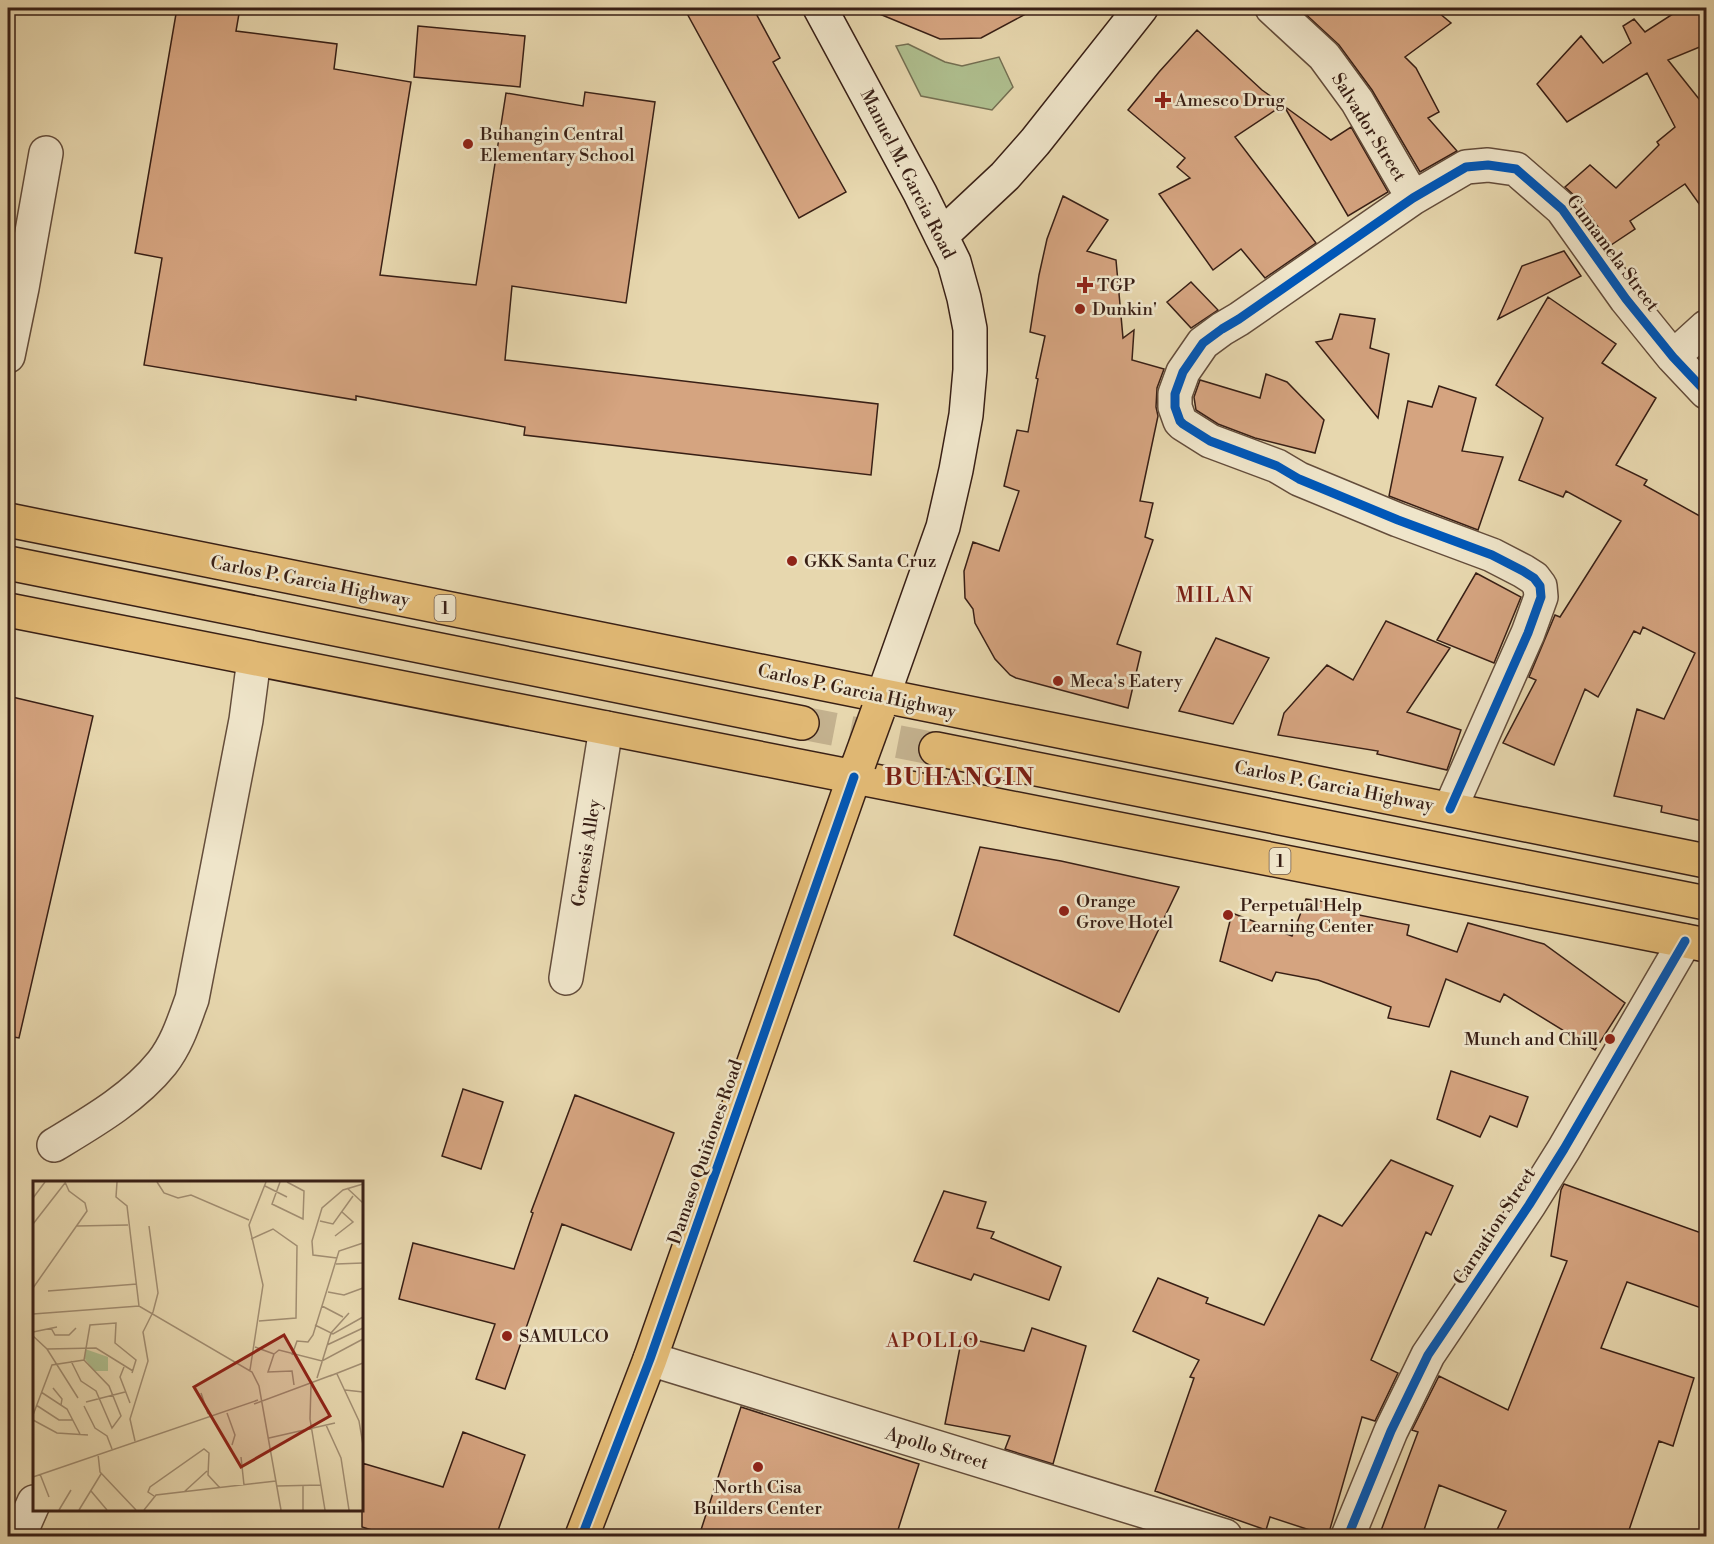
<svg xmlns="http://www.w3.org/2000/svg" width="1714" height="1544" font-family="'Libre Bodoni',serif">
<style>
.green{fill:#afbf8f;stroke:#746f52;stroke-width:1.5}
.building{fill:#d5a480;stroke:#381f15;stroke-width:1.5}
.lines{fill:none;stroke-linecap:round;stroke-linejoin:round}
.trunk-tunnel{stroke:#c4b28f;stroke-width:33;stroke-dasharray:33 16;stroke-linecap:butt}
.minor-casing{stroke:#644d3b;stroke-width:36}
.secondary-casing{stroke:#381f15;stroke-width:36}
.primary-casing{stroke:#381f15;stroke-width:36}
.trunk-casing{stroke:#381f15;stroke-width:36}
.minor{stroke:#efe5ca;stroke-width:33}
.secondary{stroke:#efe5ca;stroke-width:33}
.primary{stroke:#e4bc77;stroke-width:33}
.trunk{stroke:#e4bc77;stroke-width:33}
.primary-bridge-casing{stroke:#381f15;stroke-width:36;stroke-linecap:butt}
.primary-bridge{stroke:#e4bc77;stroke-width:33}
.cycleway-casing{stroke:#efe5ca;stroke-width:13}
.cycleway{stroke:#0057b8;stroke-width:9}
.poi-dot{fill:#8f2418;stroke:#efe5ca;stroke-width:2}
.labels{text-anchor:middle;stroke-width:5;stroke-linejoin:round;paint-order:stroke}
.shield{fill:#efe5ca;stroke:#6f5a4b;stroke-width:1.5}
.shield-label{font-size:16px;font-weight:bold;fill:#381f15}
.poi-label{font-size:18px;fill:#381f15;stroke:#efe5ca;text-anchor:start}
.street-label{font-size:18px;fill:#381f15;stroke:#efe5ca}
.neighbourhood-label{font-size:20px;letter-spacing:1.5px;fill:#7a1f14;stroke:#efe5ca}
.quarter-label{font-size:21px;letter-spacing:1.5px;fill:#7a1f14;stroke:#efe5ca}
.district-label{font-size:24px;font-weight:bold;letter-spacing:1.5px;fill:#7a1f14;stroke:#efe5ca}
.inset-road{fill:none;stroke:#a18d71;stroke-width:1.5}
.view{fill:#8f2418;fill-opacity:0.15;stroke:#8f2418;stroke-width:3}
.inset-edge{fill:none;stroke:#381f15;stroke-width:3}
</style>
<rect width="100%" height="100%" fill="#e7d7ae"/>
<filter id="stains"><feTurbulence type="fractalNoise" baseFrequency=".00333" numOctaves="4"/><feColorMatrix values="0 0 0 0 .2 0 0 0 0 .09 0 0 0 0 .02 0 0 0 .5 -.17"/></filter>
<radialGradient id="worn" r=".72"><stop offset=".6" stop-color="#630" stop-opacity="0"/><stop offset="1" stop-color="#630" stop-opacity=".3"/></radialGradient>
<path class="green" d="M908,44L945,62L962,66L999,57L1013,87L992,110L921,96L896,46Z"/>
<path class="building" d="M177,8H240L236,31L337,44L334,69L411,82L380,275L476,285L506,93L583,106L585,92L655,102L626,303L512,286L505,360L878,404L871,475L524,435L525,427L356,396V400L144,365L162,258L135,253Z
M684,8H753L780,58L773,62L846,192L799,218Z
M865,8H1037L981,38L940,39Z
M1299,8H1433L1451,23L1405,57L1416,68L1439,112L1428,118L1457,151L1420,172L1372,90L1339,45Z
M1682,8H1707V44L1668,60L1707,109V215L1685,184L1630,221L1635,229L1611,245L1577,198L1565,187L1590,165L1616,188L1659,145L1657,142L1675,127L1647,73L1567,122L1537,84L1581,36L1603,63L1631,43L1623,26L1634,19L1645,32Z
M418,26L525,36L520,87L414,77Z
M1197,30L1262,90L1283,105L1235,137L1316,243L1265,278L1241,249L1213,270L1159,194L1190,178L1177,167L1185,158L1128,110L1159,72Z
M1284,106L1331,140L1351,127L1388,192L1348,216Z
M1063,196L1108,220L1087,251L1116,260L1123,338L1134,330L1132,360L1164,369L1157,388L1156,407L1158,416L1140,501L1153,503L1145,537L1153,540L1117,644L1141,652L1128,708L1016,678L1010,675L995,659L975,623L973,609L965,598L964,571L973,542L999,551L1019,491L1004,486L1017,430L1028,432L1038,379L1036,378L1045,336L1030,332L1039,275L1047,239Z
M1564,251L1581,276L1498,319L1522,266Z
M1191,282L1218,310L1191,328L1167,302Z
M1548,297L1616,344L1602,363L1656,398L1616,465L1647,480L1644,485L1707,520V822L1661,812L1662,806L1614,796L1637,709L1664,719L1695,653L1643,627L1640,634L1634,631L1598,697L1585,689L1554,765L1503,743L1536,680L1529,677L1555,615L1560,617L1621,521L1566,491L1563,497L1519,480L1543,418L1496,385Z
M1340,314L1375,319L1370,348L1389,354L1378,418L1316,342L1332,339Z
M1266,374L1287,382L1324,420L1315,453L1255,438L1218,424L1196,410L1194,397L1200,380L1260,398Z
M1439,386L1476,398L1462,451L1503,457L1478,530L1389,496L1408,401L1432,407Z
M1476,573L1521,597L1494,663L1437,640Z
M1386,621L1450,648L1407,712L1461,730L1447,770L1377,754L1378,751L1278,735L1284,713L1327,665L1353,680Z
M1216,638L1269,658L1233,724L1179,711Z
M8,696L93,716L19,1038L8,1036Z
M980,847L1061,861L1179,887L1119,1012L954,935Z
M1306,899L1357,906L1354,914L1409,925L1407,935L1457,952L1468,923L1544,944L1625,1003L1595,1050L1504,994L1500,1002L1446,979L1429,1027L1388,1018L1391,1007L1318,980L1276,972L1272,981L1220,961L1232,913L1292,936Z
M1451,1071L1528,1097L1517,1127L1490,1116L1480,1137L1437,1119Z
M463,1089L503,1102L481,1169L442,1156Z
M575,1095L674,1133L631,1250L562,1224L505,1389L476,1379L495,1324L399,1299L413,1243L514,1269L533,1213L531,1212Z
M1391,1160L1453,1186L1431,1235L1426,1232L1371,1360L1398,1373L1375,1421L1362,1417L1328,1536L1270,1517L1266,1530L1155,1491L1194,1378L1190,1377L1199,1360L1133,1331L1158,1278L1208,1298L1206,1303L1264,1325L1319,1215L1342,1226Z
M1564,1184L1707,1235V1310L1627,1282L1601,1348L1694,1378L1673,1446L1659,1441L1627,1536H1494L1506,1511L1439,1485L1422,1536H1379L1418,1432L1412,1430L1439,1376L1508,1410L1567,1261L1551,1256L1561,1190Z
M944,1191L986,1202L977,1228L994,1232L991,1238L1061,1267L1049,1300L974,1274L971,1280L914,1261Z
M1032,1328L1086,1346L1053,1464L1005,1449L1010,1436L945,1424L962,1337L1024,1351Z
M741,1407L919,1464L896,1536H699Z
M463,1432L525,1455L496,1536H391L362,1527V1463L443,1487Z"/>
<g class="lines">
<path class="trunk-tunnel" d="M802,723L936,749"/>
<defs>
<path id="minor" d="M1272,8L1324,56L1357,101L1413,198
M8,356L22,288L46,153
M1673,357L1706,327
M1450,809L1528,633L1541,597L1540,586L1534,578L1523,571L1492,555L1398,520L1299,479L1277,466L1210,441L1183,424L1180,421L1175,407V394L1183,372L1203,343L1222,329L1239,319L1413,198L1466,167L1488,165L1516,169L1562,209L1626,299L1673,357L1706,392
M566,978L606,728
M54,1145C92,1122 134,1098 162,1063C177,1044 184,1021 192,999L246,720L254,659
M650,1359L1225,1536
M19,1536L34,1502
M1348,1536L1391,1431L1428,1355L1529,1205L1564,1149L1685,941"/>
<path id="secondary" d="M820,8L920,193L954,262L964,298L970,329V370L966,415L956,470L943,527L883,696
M941,236L1005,176L1035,142L1141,8"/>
<path id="primary" d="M582,1536L650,1359L859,763"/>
<path id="trunk" d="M8,520L1706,861
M8,563L802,723
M8,610L1706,945
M936,749L1706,903"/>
</defs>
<use href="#minor" class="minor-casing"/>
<use href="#secondary" class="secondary-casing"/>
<use href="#primary" class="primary-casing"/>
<use href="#trunk" class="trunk-casing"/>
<use href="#minor" class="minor"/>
<use href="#secondary" class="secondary"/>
<use href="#primary" class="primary"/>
<use href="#trunk" class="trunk"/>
<defs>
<path id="primary-bridge" d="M859,763L878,711"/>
</defs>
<use href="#primary-bridge" class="primary-bridge-casing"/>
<use href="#primary-bridge" class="primary-bridge"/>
<defs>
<path id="cycleway" d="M1450,809L1528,633L1541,597L1540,586L1534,578L1523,571L1492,555L1398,520L1299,479L1277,466L1210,441L1183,424L1180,421L1175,407V394L1183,372L1203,343L1222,329L1239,319L1413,198L1466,167L1488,165L1516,169L1562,209L1626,299L1673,357L1706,392
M582,1536L650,1359L854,777
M1348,1536L1391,1431L1428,1355L1529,1205L1564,1149L1685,941"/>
</defs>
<use href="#cycleway" class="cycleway-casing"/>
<use href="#cycleway" class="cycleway"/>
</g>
<g class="poi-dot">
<path d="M1160 91h6v6h6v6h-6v6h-6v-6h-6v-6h6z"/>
<circle cx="468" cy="144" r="6"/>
<path d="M1082 276h6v6h6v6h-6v6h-6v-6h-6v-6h6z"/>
<circle cx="1080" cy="309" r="6"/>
<circle cx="792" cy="561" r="6"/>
<circle cx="1058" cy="681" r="6"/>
<circle cx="1064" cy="911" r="6"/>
<circle cx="1228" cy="915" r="6"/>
<circle cx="1610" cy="1039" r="6"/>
<circle cx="507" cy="1336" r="6"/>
<circle cx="758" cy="1467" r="6"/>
</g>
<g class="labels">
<g class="shield">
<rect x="434.5" y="595" width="21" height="26" rx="4.5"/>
<rect x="1269.5" y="848" width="21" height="26" rx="4.5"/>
</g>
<g class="shield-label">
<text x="445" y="614">1</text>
<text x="1280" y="867">1</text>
</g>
<g class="poi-label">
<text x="1175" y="106">Amesco Drug</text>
<text x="480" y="140">Buhangin Central<tspan x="480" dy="21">Elementary School</tspan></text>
<text x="1097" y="291">TGP</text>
<text x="1092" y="315">Dunkin'</text>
<text x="804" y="567">GKK Santa Cruz</text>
<text x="1070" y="687">Meca's Eatery</text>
<text x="1076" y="907">Orange<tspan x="1076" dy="21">Grove Hotel</tspan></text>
<text x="1240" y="911">Perpetual Help<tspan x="1240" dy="21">Learning Center</tspan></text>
<text x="1598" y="1045" text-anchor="end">Munch and Chill</text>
<text x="519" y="1342">SAMULCO</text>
<text x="758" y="1493" text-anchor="middle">North Cisa<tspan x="758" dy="21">Builders Center</tspan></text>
</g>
<g class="street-label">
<text transform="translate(1369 127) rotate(58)" y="6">Salvador Street</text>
<text transform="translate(908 174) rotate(63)" y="6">Manuel M. Garcia Road</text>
<text transform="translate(1613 253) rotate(53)" y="6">Gumamela Street</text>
<text transform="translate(310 581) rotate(11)" y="6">Carlos P. Garcia Highway</text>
<text transform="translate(857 691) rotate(12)" y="6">Carlos P. Garcia Highway</text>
<text transform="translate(1334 786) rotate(11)" y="6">Carlos P. Garcia Highway</text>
<text transform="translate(586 853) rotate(-81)" y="6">Genesis Alley</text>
<text transform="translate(705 1152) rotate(-71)" y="6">Damaso Quiñones Road</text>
<text transform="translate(1494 1226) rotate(-57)" y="6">Carnation Street</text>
<text transform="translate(937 1448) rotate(17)" y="6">Apollo Street</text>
</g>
<g class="neighbourhood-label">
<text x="933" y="1347">APOLLO</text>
</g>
<g class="quarter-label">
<text x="1215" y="602">MILAN</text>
</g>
<g class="district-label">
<text x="960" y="785">BUHANGIN</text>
</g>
</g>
<g transform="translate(33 1181)">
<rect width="330" height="330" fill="#e7d7ae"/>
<path d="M52,168L75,176V190H61L52,178Z" fill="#afbf8f"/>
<path class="inset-road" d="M84,1L83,16L94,25L106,125M124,1L131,12L145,17L158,14L216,39M247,1L239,23L270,38L271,10L254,1M232,5L254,16M314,7L330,22M0,17L12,1M287,40L300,43L320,15M0,43L32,2M44,45L95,44M116,45L125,112L120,131M302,55L320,41L309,31M218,58L240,48L264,65L263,137L226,140M304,77L280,74L279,60L289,27L310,9L330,3M303,83L330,82M0,107L54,30L52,22L36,10L32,1M15,110L104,103M295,111L311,114L330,107M289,125L310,136M0,133L106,125L219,191L226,205L248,329M282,144L300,153L330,136M18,147L22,154H36L43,147M0,151L24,146M0,155L14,168L45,217M294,164L330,147M222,166L241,173M14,168L63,167L100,190M241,173L246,169L289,180L330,158M241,173L235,191L259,190L261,204M259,174L264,160L275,161L280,154L306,70L330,62M38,180L48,200L63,210L79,247L88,235L76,205L51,179L57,144L83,142L82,162L103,179L99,192M91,186L87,196L97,222M217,189L230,104L216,44L233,1M304,193L326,240L330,264M297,195L330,182M284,197L298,152L316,132M278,204L277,238L292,329M20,207L29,218L28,224M312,209L330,211M8,211L34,228L47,253M168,212L175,233M53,221L92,211M221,223L299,194M3,224L26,239H40M51,225L62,247L74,255L79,268M194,232L202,254L199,264M0,234L19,184L51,179M0,239L24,252L55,254M293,244L308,277L316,329M236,257L302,242M102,260L97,238L115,180L110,151L120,131M65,273L67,291L103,329M208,276L211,304M7,293L16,316M0,296L225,219M244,305L288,304M270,305V329M58,310L74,329M151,311L174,290M121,315L115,311L117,306L171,268L176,272L175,294L187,307M26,329L38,309M46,329L68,293M111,329L123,314L243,300"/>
<path class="view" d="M251,154L297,235L208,286L161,206Z"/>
<rect width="330" height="330" class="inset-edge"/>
</g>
<rect width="1714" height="1544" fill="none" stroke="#e7d7ae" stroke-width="30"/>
<rect x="9" y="9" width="1696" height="1526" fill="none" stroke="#381f15" stroke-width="3"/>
<rect x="15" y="15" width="1684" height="1514" fill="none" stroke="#381f15" stroke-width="1.5"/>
<rect width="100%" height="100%" filter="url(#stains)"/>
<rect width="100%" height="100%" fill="url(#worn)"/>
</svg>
